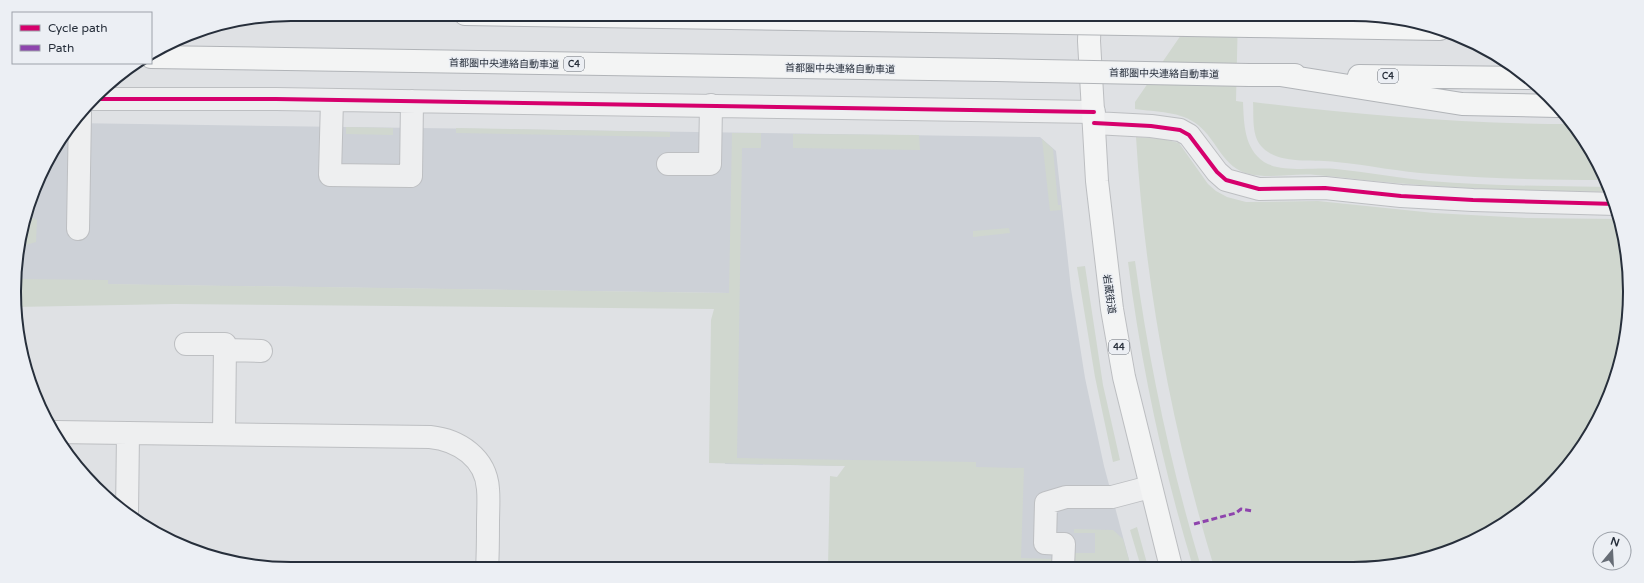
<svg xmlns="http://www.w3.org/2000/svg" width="1644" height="583" font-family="'Varela Round','Noto Sans JP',sans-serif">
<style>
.built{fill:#cdd1d7}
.green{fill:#d0d7cf;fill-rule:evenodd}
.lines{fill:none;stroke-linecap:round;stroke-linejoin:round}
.minor-casing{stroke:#bdbfc2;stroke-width:24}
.major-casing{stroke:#bcbec1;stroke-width:24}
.highway-casing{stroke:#b1b4b8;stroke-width:24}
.minor{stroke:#eeeff0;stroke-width:22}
.major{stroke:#f3f4f4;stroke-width:22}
.highway{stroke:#f3f4f4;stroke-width:22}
.highway-bridge-casing{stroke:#b1b4b8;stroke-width:24;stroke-linecap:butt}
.highway-bridge{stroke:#f3f4f4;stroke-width:22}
.quiet{stroke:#8e44ad;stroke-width:3;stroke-dasharray:6 3;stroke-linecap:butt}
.cycleway-casing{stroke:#eceff4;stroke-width:6}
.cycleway{stroke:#d6006c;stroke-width:4}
.labels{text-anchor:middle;stroke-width:3;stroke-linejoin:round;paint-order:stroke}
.shield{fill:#eceff4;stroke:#626972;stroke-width:1}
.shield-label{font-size:9px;font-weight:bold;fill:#272f3b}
.street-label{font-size:10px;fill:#272f3b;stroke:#eceff4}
.rim{fill:none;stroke:#272f3b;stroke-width:2}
</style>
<rect width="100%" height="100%" fill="#dfe1e4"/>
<path class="built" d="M71,123L1040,137L1056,151L1071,289L1085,378L1104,466L1131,567L844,568L845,466L725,464L729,293L15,283L16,256L43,169Z"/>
<path class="green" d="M1192,14H1238L1236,101L1243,102C1244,124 1244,148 1264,162C1282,173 1315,167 1336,169C1367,172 1398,178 1429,181C1489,186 1549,186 1608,187L1611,192C1547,191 1484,190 1421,185C1386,183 1351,178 1316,175C1294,173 1270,179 1249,174C1223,168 1217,140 1198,125C1181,111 1156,112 1135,109V102L1192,19Z
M1253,102C1359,115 1465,124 1572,124L1593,153L1605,180C1548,180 1490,179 1432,174C1400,172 1368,165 1336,162C1313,159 1280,165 1263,148C1251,137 1254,117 1253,102Z
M346,127L393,128V135L346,134Z
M456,128L670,132V137L456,133Z
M732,133H761V148H742L737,458L976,462V467L1024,468L1021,558L1054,559V567L687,568L691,563L828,566L830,476L837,477L845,466L709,463L711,320L714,309L174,304L15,307L16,279L108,280V284L729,293Z
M793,134L919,135L920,150L793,148Z
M1136,137L1163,139L1179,143L1208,184L1216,191L1227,197L1246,202L1318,201L1434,213L1526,218L1619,219L1628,255L1629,309L1621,363L1593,430L1536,500L1475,540L1389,567H1214C1171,426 1145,284 1136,137Z
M1042,139L1053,149L1058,205H1061V210L1050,211Z
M28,216L37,220L36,242L19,247Z
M1009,228L1010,233L973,237V231Z
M1135,261C1149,364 1171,467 1201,567H1193C1163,468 1141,365 1128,262Z
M1085,266L1103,385L1120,460L1113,462L1095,377L1077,267Z
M1137,527L1148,567H1141L1130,530Z
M1074,529L1113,530L1123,539L1131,567H1073ZM1074,533H1095V553H1073Z"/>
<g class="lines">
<defs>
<path id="minor" d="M94,99H276L1094,112
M332,100L330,175L411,176L412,101
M1094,123L1151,126L1180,130L1189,135L1217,172L1226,180L1259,189L1325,188L1401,196L1473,200L1616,204
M668,164H710L711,105
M78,229L80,113
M186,344H225L224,434
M225,350L261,351
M55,432L430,437C459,440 486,458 488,489C489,500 488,512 488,523C488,538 488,553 487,569
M127,514L128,433
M1063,567L1064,544L1045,543L1046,503L1066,497H1112L1150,487"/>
<path id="major" d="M1090,14L1089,41L1097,181L1112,309L1124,377L1171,567"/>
<path id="highway" d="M465,14L997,22
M1250,26L1440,29
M151,57L996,70
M1249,75H1295
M1280,75L1462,104L1558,106
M1359,76L1528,78"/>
</defs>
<use href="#minor" class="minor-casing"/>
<use href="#major" class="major-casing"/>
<use href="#highway" class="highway-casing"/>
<use href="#minor" class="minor"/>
<use href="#major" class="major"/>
<use href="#highway" class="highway"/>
<defs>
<path id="highway-bridge" d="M997,22L1250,26
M996,70L1249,75"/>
</defs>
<use href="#highway-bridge" class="highway-bridge-casing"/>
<use href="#highway-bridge" class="highway-bridge"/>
<path class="quiet" d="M1194,524L1236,513L1241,509L1253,511"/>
<defs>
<path id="cycleway" d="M94,99H276L1094,112
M1094,123L1151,126L1180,130L1189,135L1217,172L1226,180L1259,189L1325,188L1401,196L1473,200L1616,204"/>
</defs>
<use href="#cycleway" class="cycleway-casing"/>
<use href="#cycleway" class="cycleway"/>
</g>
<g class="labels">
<g class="shield">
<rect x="564" y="57" width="20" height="14" rx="3"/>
<rect x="1378" y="69" width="20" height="14" rx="3"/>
<rect x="1109" y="340" width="20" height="14" rx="3"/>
</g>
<g class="shield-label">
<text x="574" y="67">C4</text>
<text x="1388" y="79">C4</text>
<text x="1119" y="350">44</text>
</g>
<g class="street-label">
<text transform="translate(504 63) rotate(1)" y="4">首都圏中央連絡自動車道</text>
<text transform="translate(840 68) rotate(1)" y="4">首都圏中央連絡自動車道</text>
<text transform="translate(1164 73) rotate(1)" y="4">首都圏中央連絡自動車道</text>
<text transform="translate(1110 294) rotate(82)" y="4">岩蔵街道</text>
</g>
</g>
<path d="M0 0H1644V583H0ZM291 21H1353A270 270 0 0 1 1623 291V292A270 270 0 0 1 1353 562H291A270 270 0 0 1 21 292V291A270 270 0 0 1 291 21Z" fill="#eceff4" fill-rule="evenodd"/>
<path class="rim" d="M291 21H1353A270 270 0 0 1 1623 291V292A270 270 0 0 1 1353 562H291A270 270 0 0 1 21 292V291A270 270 0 0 1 291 21Z"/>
<rect x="12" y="12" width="140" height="52" fill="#eceff4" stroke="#9da2aa"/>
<rect x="20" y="25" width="20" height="6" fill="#d6006c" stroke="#9da2aa"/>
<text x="48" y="32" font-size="12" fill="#272f3b">Cycle path</text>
<rect x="20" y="45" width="20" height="6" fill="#8e44ad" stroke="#9da2aa"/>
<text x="48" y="52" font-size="12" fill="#272f3b">Path</text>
<g transform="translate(1612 551) rotate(18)"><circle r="19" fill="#eceff4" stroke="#9da2aa"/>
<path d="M0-3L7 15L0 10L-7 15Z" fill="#676d76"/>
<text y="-6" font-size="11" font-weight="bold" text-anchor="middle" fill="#272f3b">N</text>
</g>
</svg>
